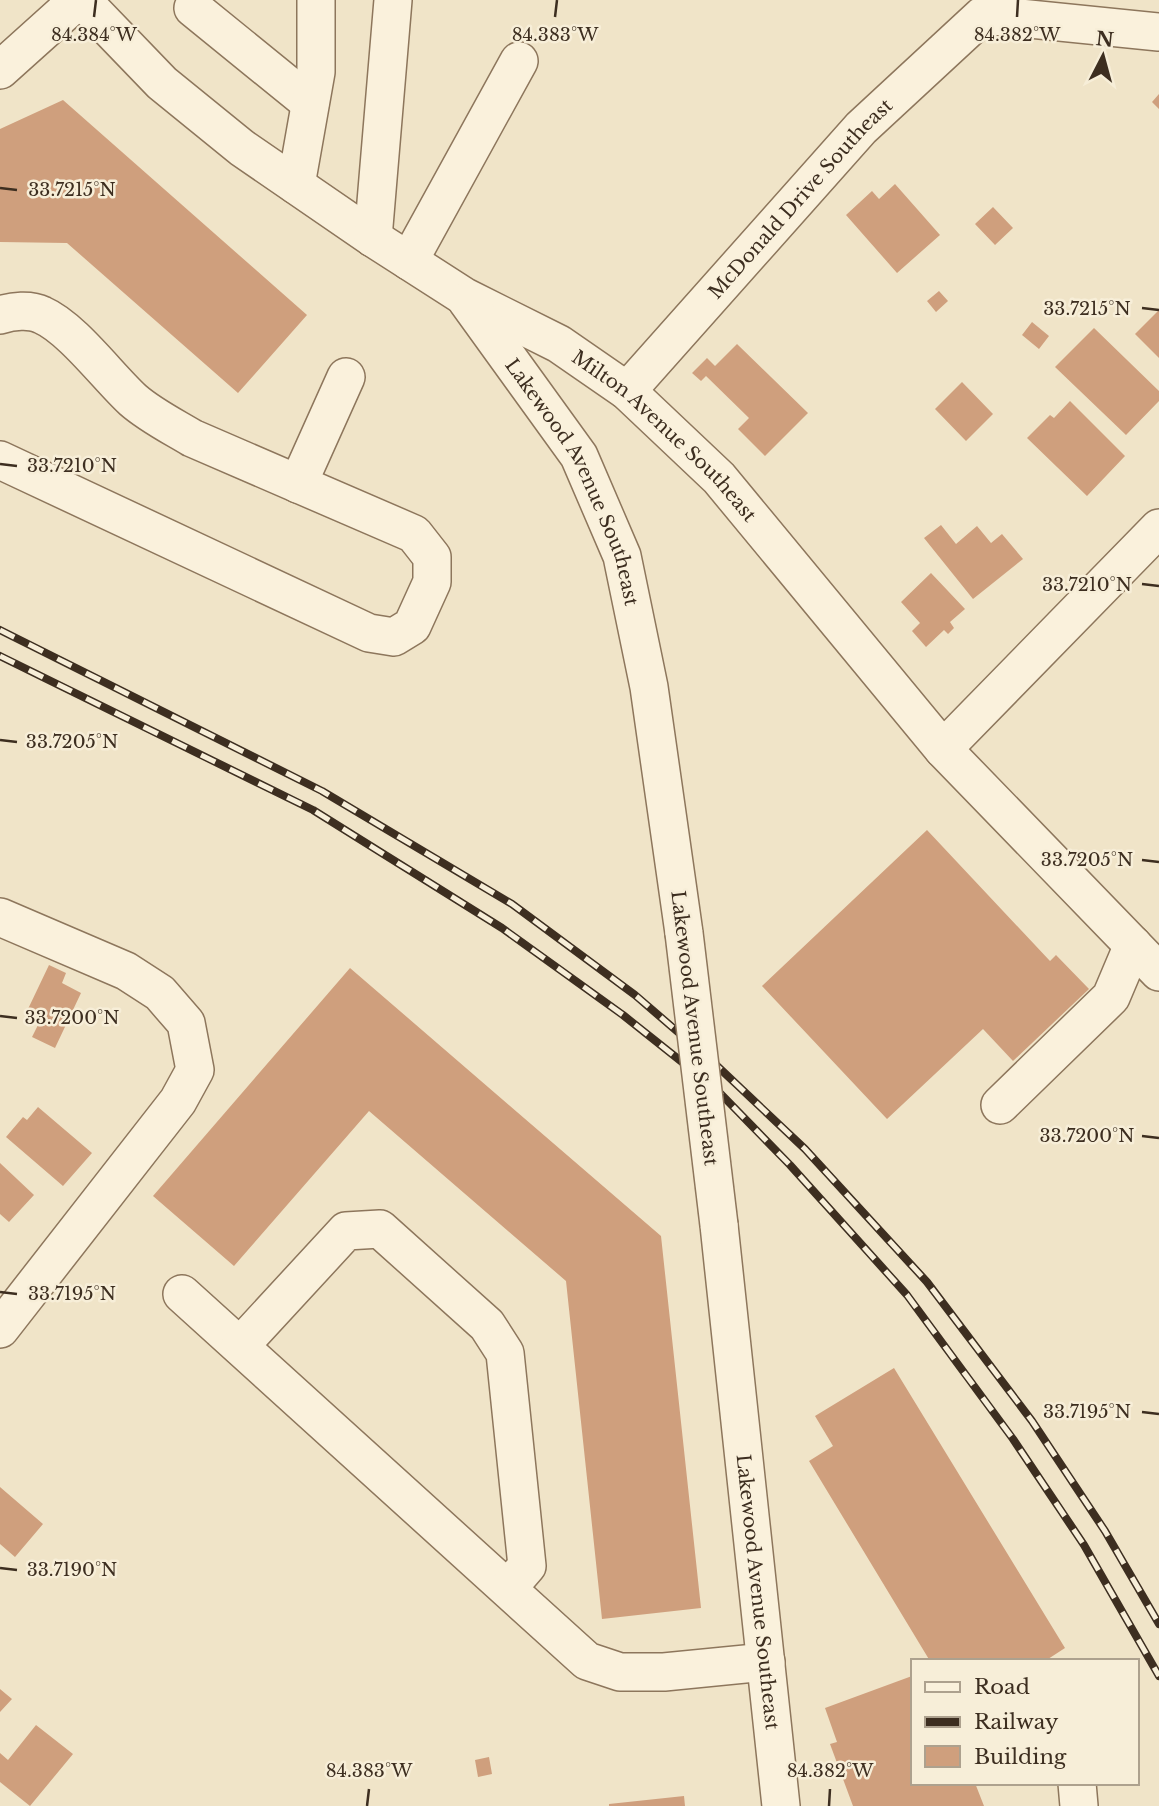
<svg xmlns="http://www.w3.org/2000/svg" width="1159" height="1806" font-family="'Libre Baskerville',serif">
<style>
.building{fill:#cf9f7d}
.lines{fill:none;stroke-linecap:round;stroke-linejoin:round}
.minor-casing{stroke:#8d765c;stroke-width:40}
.minor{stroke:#faf1dc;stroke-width:37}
.rail-casing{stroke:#3d2e20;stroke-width:8}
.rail{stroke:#f7eed8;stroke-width:5;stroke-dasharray:16;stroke-linecap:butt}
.minor-bridge-casing{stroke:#8d765c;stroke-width:40;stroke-linecap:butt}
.minor-bridge{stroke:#faf1dc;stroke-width:37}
.ticks{fill:none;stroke:#3d2e20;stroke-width:2.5}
.labels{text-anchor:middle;stroke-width:5;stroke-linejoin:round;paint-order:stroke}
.street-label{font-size:19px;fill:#3d2e20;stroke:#f7eed8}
.ticks-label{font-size:18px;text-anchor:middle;fill:#3d2e20;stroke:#f7eed8;stroke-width:5;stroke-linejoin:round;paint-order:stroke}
</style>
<rect width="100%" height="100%" fill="#f0e4c8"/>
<path class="building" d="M1159,94V109L1152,102Z
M63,100L307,315L238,393L67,243L0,242V129Z
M895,184L940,235L897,273L846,215L872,191L879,199Z
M993,207L1013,228L995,245L975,224Z
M939,291L948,301L936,312L927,301Z
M1159,310V358L1135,334Z
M1032,322L1049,336L1039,349L1022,335Z
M1094,328L1159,391V401L1126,435L1055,367Z
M737,344L808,413L765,456L738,429L749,418L706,376L701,381L692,373L707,358L715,366Z
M962,382L993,414L966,441L935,409Z
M1070,401L1125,456L1087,496L1027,438L1050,415L1054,418Z
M941,525L956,544L977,526L991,543L1002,534L1023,559L973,599L924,538Z
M931,573L965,609L950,622L954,628L948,634L944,630L926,647L912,631L920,623L901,602Z
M927,830L1050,961L1056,955L1089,989L1013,1061L983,1029L887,1119L762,986Z
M49,965L66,973L62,983L81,993L55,1048L32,1037L43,1015L28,1009Z
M350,968L661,1236L701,1608L602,1619L566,1281L369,1111L234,1266L153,1196Z
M38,1107L92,1153L63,1186L6,1137L23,1117L27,1120Z
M0,1163L34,1195L9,1222L0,1214Z
M894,1368L1065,1648L1045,1661H930L809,1461L833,1446L815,1416Z
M0,1487L43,1524L15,1557L0,1544Z
M912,1676V1783H975L984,1806H853L830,1744L837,1742L825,1708Z
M0,1689L12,1699L0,1712Z
M36,1725L73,1754L30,1806L0,1782V1753L8,1760Z
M489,1757L492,1774L478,1777L475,1760Z
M684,1796L685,1806H609V1804Z"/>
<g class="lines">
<defs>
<g id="minor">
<path id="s1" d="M82,0L162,83L242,148L373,238L465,297L559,344L627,391L719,478L943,749L1159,972"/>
<path d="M193,8L310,103"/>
<path d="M0,70L78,0"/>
<path d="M296,185L316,72V0"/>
<path d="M373,238L393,0"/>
<path d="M409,261L519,61"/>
<path id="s2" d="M467,301L579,456L622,556L649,687L684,933"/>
<path d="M0,315C12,311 30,309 42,315C72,328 108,377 133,400C150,415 172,426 192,438L414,534L432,557V582L412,626L394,637L369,633L0,460"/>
<path id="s3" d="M627,391L861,128L982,16L1010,17L1159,32"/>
<path d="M298,484L346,377"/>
<path d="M943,749L1159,528"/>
<path d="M0,917L126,971L160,993L186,1023L195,1070L178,1101L0,1329"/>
<path d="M1000,1105L1111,997L1133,945"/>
<path id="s4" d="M719,1225L781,1806"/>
<path d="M182,1294L587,1661L620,1672H664L766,1662"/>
<path d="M240,1346L346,1231L380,1229L487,1325L505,1353L527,1566L508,1588"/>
<path d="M1077,1783L1079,1806"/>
</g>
</defs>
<use href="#minor" class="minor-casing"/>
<use href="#minor" class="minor"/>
<defs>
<path id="rail" d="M0,630L322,791L512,904L635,995L715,1064L805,1149L927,1282L1032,1421L1105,1531L1159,1624
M0,656L313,810L502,928L623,1015L716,1089L790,1165L907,1295L1013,1439L1084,1545L1159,1676"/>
</defs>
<use href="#rail" class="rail-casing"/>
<use href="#rail" class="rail"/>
<defs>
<path id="minor-bridge" d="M684,933L719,1225"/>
</defs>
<use href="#minor-bridge" class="minor-bridge-casing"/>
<use href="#minor-bridge" class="minor-bridge"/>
</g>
<path class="ticks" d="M94,17L96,0M555,17L557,0M1017,17L1018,0M0,188L17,190M1142,308L1159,310M0,464L17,466M1142,584L1159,586M0,740L17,742M1142,860L1159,862M0,1016L17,1018M1142,1136L1159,1138M0,1292L17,1294M1142,1412L1159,1414M0,1568L17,1570M367,1806L369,1789M829,1806L830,1789"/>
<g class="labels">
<g class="street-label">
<text dy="7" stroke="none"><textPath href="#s3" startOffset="259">McDonald Drive Southeast</textPath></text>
<text dy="7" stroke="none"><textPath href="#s1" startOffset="732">Milton Avenue Southeast</textPath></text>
<text dy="7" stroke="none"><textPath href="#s2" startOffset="212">Lakewood Avenue Southeast</textPath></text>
<text transform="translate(695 1028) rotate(83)" y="7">Lakewood Avenue Southeast</text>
<text dy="7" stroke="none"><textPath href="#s4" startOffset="369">Lakewood Avenue Southeast</textPath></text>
</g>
</g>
<g class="ticks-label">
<text x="94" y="41">84.384°W</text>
<text x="555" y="41">84.383°W</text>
<text x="1017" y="41">84.382°W</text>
<text x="72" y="196">33.7215°N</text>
<text x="1087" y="315">33.7215°N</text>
<text x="72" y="472">33.7210°N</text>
<text x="1087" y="591">33.7210°N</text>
<text x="72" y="748">33.7205°N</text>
<text x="1087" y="866">33.7205°N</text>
<text x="72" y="1024">33.7200°N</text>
<text x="1087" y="1142">33.7200°N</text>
<text x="72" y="1300">33.7195°N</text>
<text x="1087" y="1418">33.7195°N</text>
<text x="72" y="1576">33.7190°N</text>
<text x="369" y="1777">84.383°W</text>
<text x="830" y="1777">84.382°W</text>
</g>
<rect x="911" y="1659" width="228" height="126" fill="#f7eed8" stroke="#ada18e" stroke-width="2"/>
<rect x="925" y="1682" width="35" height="10" fill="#faf1dc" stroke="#ada18e" stroke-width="2"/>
<text x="974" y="1694" font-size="21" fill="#3d2e20">Road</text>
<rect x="925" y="1717" width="35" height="10" fill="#3d2e20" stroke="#ada18e" stroke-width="2"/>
<text x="974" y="1729" font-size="21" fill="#3d2e20">Railway</text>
<rect x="925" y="1746" width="35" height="21" fill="#cf9f7d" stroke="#ada18e" stroke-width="2"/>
<text x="974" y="1764" font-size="21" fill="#3d2e20">Building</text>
<g transform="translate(1103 56) rotate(6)" stroke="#f7eed8" stroke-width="5" paint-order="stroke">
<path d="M0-5L12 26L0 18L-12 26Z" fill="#3d2e20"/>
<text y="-10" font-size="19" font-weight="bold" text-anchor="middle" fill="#3d2e20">N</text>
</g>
</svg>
